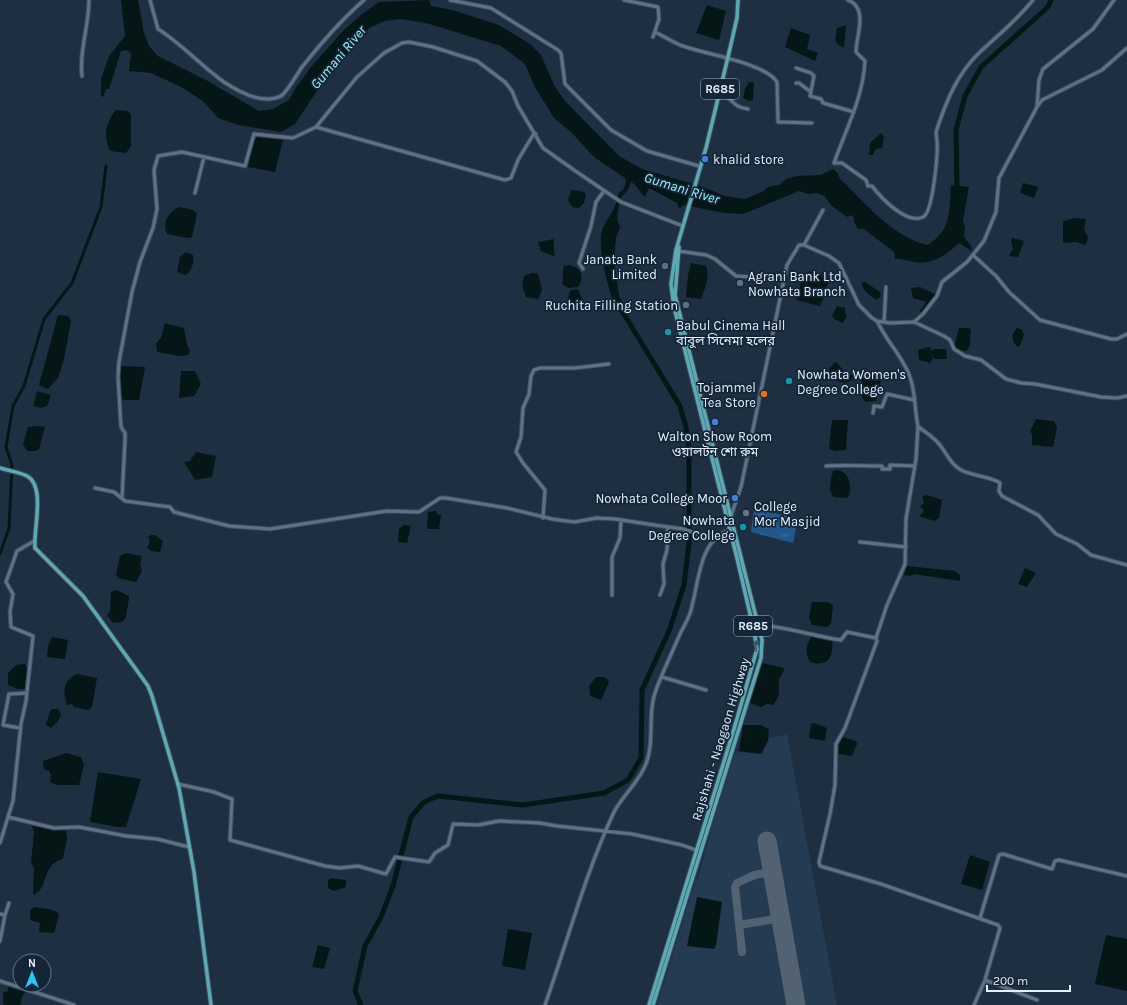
<svg xmlns="http://www.w3.org/2000/svg" width="1127" height="1005" font-family="Karla,'Noto Sans Bengali',sans-serif">
<style>
.built{fill:#253b52}
.park{fill:url(#park-tufts)}
.water{fill:#051617}
.lines{fill:none;stroke-linecap:round;stroke-linejoin:round}
.canal{stroke:#051617;stroke-width:3}
.river{stroke:#051617;stroke-width:5}
.taxiway{stroke:#526273;stroke-width:8}
.runway{stroke:#526273;stroke-width:19}
.minor-casing{stroke:#3c4b5b;stroke-width:5}
.major-casing{stroke:#3c4b5b;stroke-width:5.5}
.minor{stroke:#5e7287;stroke-width:3}
.major{stroke:#5aa9b3;stroke-width:3.5}
.oneway{fill:#305a69}
.shop-dot{fill:#3f7fe0;stroke:#142537;stroke-width:1.5}
.service-dot{fill:#5c6f8a;stroke:#142537;stroke-width:1.5}
.culture-dot{fill:#0f9aa8;stroke:#142537;stroke-width:1.5}
.food-dot{fill:#e8710a;stroke:#142537;stroke-width:1.5}
.worship-dot{fill:#6b7280;stroke:#142537;stroke-width:1.5}
.labels{text-anchor:middle;stroke-width:3.5;stroke-linejoin:round;paint-order:stroke}
.shield{fill:#142537;stroke:#a6b3c1;stroke-width:1}
.shield-label{font-size:12px;font-weight:bold;fill:#e4f0fc}
.poi-label{font-size:13px;fill:#e4f0fc;stroke:#142537;text-anchor:start}
.street-label{font-size:13px;fill:#e4f0fc;stroke:#142537}
.water-label{font-size:14px;font-style:italic;fill:#98f4fa;stroke:#142537}
</style>
<defs>
<pattern id="park-tufts" width="24" height="20" patternUnits="userSpaceOnUse"><rect width="24" height="20" fill="#21578c"/><path d="M3 7l-1-3M5 7V3M7 7l1-3M15 17l-1-3M17 17v-4M19 17l1-3" fill="none" stroke="#416f9d"/></pattern>
</defs>
<rect width="100%" height="100%" fill="#1e2f42"/>
<path class="built" d="M787,734L837,1005H657L695,882L698,880L711,830L735,752L762,754L770,738Z"/>
<path class="park" d="M754,509L798,518L793,543L751,532Z"/>
<path class="water" d="M121,0H138L144,33L149,46L158,56L206,80L259,111L273,109L289,100L295,89L311,67L344,30L361,15L379,2L429,0L431,6L452,10L499,25L530,44L541,55L555,87L565,101L619,156L642,169L703,187L725,196L745,199L762,192L768,187L779,185L786,179L797,176L820,175L833,169L837,172L840,179C866,203 891,236 927,245C952,231 949,211 951,185L969,187L963,220L965,228L964,237L971,246L972,251L959,243C947,255 931,265 914,262C907,261 902,258 895,259L894,252L864,229H858L854,222V218L851,215L847,217L832,206L824,196L817,193L808,194L799,191L743,214L724,213L684,205L679,209L677,203L649,188L645,197C639,192 638,186 631,182L628,190L622,196L619,205L617,219L620,227L616,238L614,259L619,296L628,312H618C610,297 595,243 603,228C611,212 615,211 619,192L623,190L626,182L625,178L594,157L571,132L554,118L535,87L525,64L501,46L426,23L400,19L385,21L369,28L317,91L295,124L281,132L238,125L218,118L203,101L181,87L151,73L129,71L131,54L127,50L121,51L109,89H106L103,97L101,96V79L109,56L125,36Z
M707,5L726,11L719,40L696,33Z
M843,26H846L844,48L838,45L835,40L837,28Z
M791,28L810,35L807,49L818,53L815,61L785,47Z
M749,82H754L753,100L749,101L743,98L745,89Z
M116,110L128,111L131,114V146L126,153L110,151C103,138 106,121 116,110Z
M881,133L884,136L882,148L876,149L873,155H869L870,143Z
M257,137L283,140L275,172L248,167L253,142Z
M1023,183L1038,187L1034,198L1020,193Z
M571,190L581,191L586,194L584,203L579,208L572,207L568,200Z
M180,207L193,210L197,214L192,237L187,238L167,234C162,223 168,211 180,207Z
M1074,218L1086,219L1084,230L1088,237L1086,245L1076,242L1063,243V221Z
M1012,238L1024,241L1018,257L1009,256L1013,248L1011,241Z
M554,239V252L555,254L554,256L541,251L538,242Z
M186,252L193,255C194,262 192,273 185,275L177,272L180,257Z
M691,263L706,266C710,278 705,288 701,299L686,297L688,275Z
M569,265C581,267 585,277 578,287L568,288L562,284C564,277 562,272 564,266Z
M809,271L829,278L826,292L820,306L796,300L801,283Z
M532,273L538,274L542,290L538,299L526,297L522,285L524,276Z
M865,282L880,292L881,296L877,300C869,295 864,292 861,283Z
M920,287L937,295L921,313L920,311L926,302L913,298L911,288Z
M578,289L584,303V311H573L566,306L570,290Z
M837,306L845,308V313L847,316L843,323L834,319L832,316Z
M58,315L68,316L71,321L64,359L58,378L48,389L39,385Z
M165,323L184,328L187,345L190,350L188,355L179,356L157,352L156,343L161,338Z
M959,328H969L971,330L970,345L967,351L956,350L954,347Z
M1017,328L1021,329L1024,334L1021,344L1018,347C1011,342 1011,334 1017,328Z
M929,347L932,351L933,349H946L947,359H934L932,353L933,359L930,363L919,360L918,350Z
M836,362L844,371L853,376L851,381L844,383L830,378L829,369L834,363Z
M121,366L145,367L139,400H124L121,398L119,384Z
M181,371H195L201,384L194,396L179,398Z
M863,375L868,376L874,381L881,380L876,401L865,402L859,392L863,387L861,378Z
M37,391L51,395L47,406L41,408L33,406Z
M1036,419L1054,421L1057,428L1053,447L1032,445V434L1030,431Z
M832,420H848L846,450L835,451L829,449Z
M40,426L45,427L39,449L35,451H27L23,444L28,427Z
M196,452L216,456L212,477L195,480L184,462L190,461Z
M838,470C851,473 852,488 848,498L834,497C827,491 831,479 833,471Z
M927,495L942,500L939,518L934,521L919,516L924,511L920,506L924,503L922,497Z
M436,511L437,514L441,515L439,529H427L428,512Z
M404,525L411,526L407,543L398,542L399,529Z
M151,535H155L163,541L160,552L151,551L147,548L150,541L148,537Z
M126,553L142,556L140,565L142,571L136,582L118,578L116,574L120,556Z
M907,566L955,571L960,575V581L914,574L910,576L904,575Z
M1025,568L1036,573L1027,587L1018,584Z
M116,590L129,596V598L126,617L122,622L113,623L107,615L110,611L111,592Z
M812,602H828L833,605L831,624L827,627L812,625L809,617Z
M52,637L68,640L65,659L47,657L48,646Z
M811,637L832,641C834,656 828,668 810,662C805,652 806,646 811,637Z
M762,663L784,668C784,674 780,675 779,680C778,693 782,694 773,705L767,704L761,707L750,703Z
M25,664L27,669L25,689H18L8,685V673L16,665Z
M77,674L97,678L92,707L88,710L74,707L72,704L67,705C62,692 64,679 77,674Z
M596,677H605L609,682L601,700L590,696L589,686Z
M52,709H58L61,714L58,721L51,728L46,725L50,711Z
M814,723L827,728L825,741L809,738L811,724Z
M743,725H760L769,729L768,740L761,754L739,751Z
M843,737L856,741L857,744L852,756L838,754L839,742Z
M66,753L81,757L84,765L79,785H57L50,782L51,775L49,771L44,769L43,761Z
M98,772L141,779L126,827H118L90,822Z
M32,826L66,831L67,839L63,859C41,864 49,890 33,895L34,869L31,862L34,832Z
M970,855L990,862L982,890L961,884Z
M330,878L346,880V887L334,891L328,888V881Z
M697,897L722,902L716,945L714,949L687,946Z
M34,907L48,909L58,912L59,915L54,933L39,932L40,923L30,920V910Z
M508,929L532,933L525,970L502,966Z
M1106,935L1127,939V991L1095,984Z
M318,945L330,948L324,969L312,967Z
M8,986L26,990L22,997L20,1005H5L3,1003V993L8,991Z"/>
<g class="lines">
<path class="canal" d="M0,554L9,528L12,465L6,447L13,406L24,386L44,319L72,283L101,207L106,166"/>
<path class="river" d="M957,191L956,130L965,96L981,67L1048,7L1051,0
M361,1005L355,991L365,946L381,917L393,886L411,817L424,802L438,796L523,805L604,793L628,780L641,758L642,690L669,631L684,585L689,543V449L686,427L680,406L619,306"/>
<path class="taxiway" d="M739,925L781,918
M742,952L735,887L737,883C749,878 761,869 774,876"/>
<path class="runway" d="M767,841L796,1005"/>
<defs>
<path id="minor" d="M150,0L158,29C182,44 201,66 224,82C239,92 263,105 281,96C286,93 298,73 302,67C321,43 341,20 364,0
M450,0L491,8L558,50L561,53L565,84L611,130L647,151L699,166
M624,0L658,7L659,19L653,37
M848,0C869,8 856,36 856,52L865,61C863,98 846,129 834,163H842L866,180L868,186H872C881,198 907,225 923,217C933,213 938,153 937,141C937,137 935,134 937,129C946,102 957,74 979,53C997,36 1017,20 1033,0
M655,32C663,36 671,41 680,45C702,54 764,62 777,82L778,122L812,123
M796,68L811,73L814,76L810,96L821,99L823,103L854,112
M82,76C79,51 89,26 89,0
M796,83H799L811,92
M719,93C733,97 731,107 748,109
M1037,107L1039,80L1043,69L1093,29L1114,0
M536,134L533,135L518,160L511,178L505,180L316,127L357,77L384,53L402,43L409,42L433,47L477,61L505,82L512,91L518,106L543,148L574,170L621,202L683,226
M195,193L204,157
M804,245L823,210
M678,251L706,255L715,259L736,276L768,278L784,276
M973,255L996,276L1009,292L1040,320L1111,339H1117L1127,334
M583,269L579,263L591,226L596,202L604,191
M877,321C886,340 900,354 908,372C916,388 914,409 918,426C923,431 928,433 933,438C946,448 947,462 961,470C972,476 993,477 1000,483L999,491L1002,496L1038,515L1056,534L1077,544L1091,555L1127,565
M884,322L886,287
M914,322L944,336L950,340L954,349L965,356L981,360L1006,379L1021,383L1035,384L1101,397L1117,398L1127,396
M873,413L874,406L882,407L887,394L914,400
M826,466C845,465 863,466 882,466V469H890V465L915,466
M95,488L114,492L125,501L170,507L174,512L229,526L270,529L387,511L419,512L440,498H446L507,508L552,519L574,522L597,518L615,519L654,525L683,529L713,539
M122,498L125,440V433L121,427L118,377L119,362L132,292L140,262L153,228L157,209L154,170L158,156L182,152L245,166L254,134L293,138L316,127
M731,516L741,487L787,265L799,245H804L829,256L839,263L859,305L872,318L877,321L890,323L914,322L923,314L937,296L942,282L967,262L984,241L996,212L999,178L1037,107L1042,100L1102,70L1127,48
M543,518L545,490L523,463L516,452L521,437L523,408L529,394L531,376L534,370L540,368H575L609,364
M860,542L906,547
M612,595V557L620,538L621,520
M660,595L664,584L663,564L667,550L668,527
M758,625C787,627 813,636 841,640L847,632L876,638L877,641L845,728L836,744L835,785L830,814L819,862L820,866L881,884L998,925L1000,928L985,980L974,1005
M876,638L887,605L905,564L906,519L916,459L918,426
M662,677L706,690
M20,728L3,725L9,694L27,693
M178,784L214,792L232,799L230,840L325,866L340,868L358,866L386,874L395,857L429,862L435,853L448,845L453,824L478,825L499,821L540,823L557,826L632,834L682,845L696,850
M8,817L54,828L79,827L126,836L157,839L189,847
M0,843L13,801L21,724L26,701L33,636L11,627L10,612L13,594L6,582L17,551L34,541
M0,914L5,915L0,941
M5,915L9,903
M980,918L999,855L1003,854L1052,869L1055,861L1059,860L1127,876
M985,980L1037,1000
M0,981L74,1005
M545,1005C568,940 585,874 614,812C623,795 639,782 646,764C655,741 647,713 656,690C663,671 672,653 680,634C684,626 689,618 691,610C699,582 699,539 730,530"/>
<path id="major" d="M0,468C9,471 19,472 27,476C46,486 33,531 35,548L83,596L148,686L152,696L179,788L194,872L211,1005
M649,1005L734,729L757,649L754,631L737,558L674,307L671,284L676,250L706,148L728,57L737,18L738,0
M653,1005L761,658L762,640L758,625L675,295L679,247"/>
</defs>
<use href="#minor" class="minor-casing"/>
<use href="#major" class="major-casing"/>
<use href="#minor" class="minor"/>
<use href="#major" class="major"/>
</g>
<defs><path id="oneway-solid" d="M-6-.8H1V-3.2L6.5 0L1 3.2V.8H-6Z"/></defs>
<use class="oneway" href="#oneway-solid" transform="translate(756 646) rotate(-91)"/>
<g class="shop-dot">
<circle cx="705" cy="159" r="4"/>
<circle cx="715" cy="422" r="4"/>
<circle cx="735" cy="498" r="4"/>
</g>
<g class="service-dot">
<circle cx="665" cy="266" r="4"/>
<circle cx="740" cy="283" r="4"/>
<circle cx="686" cy="305" r="4"/>
</g>
<g class="culture-dot">
<circle cx="668" cy="332" r="4"/>
<circle cx="789" cy="381" r="4"/>
<circle cx="743" cy="527" r="4"/>
</g>
<circle class="food-dot" cx="764" cy="394" r="4"/>
<circle class="worship-dot" cx="746" cy="513" r="4"/>
<g class="labels">
<g class="shield">
<rect x="701" y="79" width="38" height="20" rx="3"/>
<rect x="734" y="616" width="38" height="20" rx="3"/>
</g>
<g class="shield-label">
<text x="720" y="93">R685</text>
<text x="753" y="630">R685</text>
</g>
<g class="poi-label">
<text x="713" y="164">khalid store</text>
<text x="657" y="264" text-anchor="end">Janata Bank<tspan x="657" dy="15">Limited</tspan></text>
<text x="748" y="281">Agrani Bank Ltd,<tspan x="748" dy="15">Nowhata Branch</tspan></text>
<text x="678" y="310" text-anchor="end">Ruchita Filling Station</text>
<text x="676" y="330">Babul Cinema Hall<tspan x="676" dy="15">বাবুল সিনেমা হলের</tspan></text>
<text x="797" y="379">Nowhata Women's<tspan x="797" dy="15">Degree College</tspan></text>
<text x="756" y="392" text-anchor="end">Tojammel<tspan x="756" dy="15">Tea Store</tspan></text>
<text x="715" y="441" text-anchor="middle">Walton Show Room<tspan x="715" dy="15">ওয়ালটন শো রুম</tspan></text>
<text x="727" y="503" text-anchor="end">Nowhata College Moor</text>
<text x="754" y="511">College<tspan x="754" dy="15">Mor Masjid</tspan></text>
<text x="735" y="525" text-anchor="end">Nowhata<tspan x="735" dy="15">Degree College</tspan></text>
</g>
<g class="street-label">
<text transform="translate(720 739) rotate(-73)" y="5">Rajshahi - Naogaon Highway</text>
</g>
<g class="water-label">
<text transform="translate(338 57) rotate(-50)" y="5">Gumani River</text>
<text transform="translate(682 188) rotate(17)" y="5">Gumani River</text>
</g>
</g>
<g transform="translate(32 973)"><circle r="19" fill="#142537" stroke="#677686"/>
<path d="M0-3L7 15L0 10L-7 15Z" fill="#26c9fe"/>
<text y="-6" font-size="11" font-weight="bold" text-anchor="middle" fill="#e4f0fc">N</text>
</g>
<path d="M987 985v6h83v-6" fill="none" stroke="#e4f0fc" stroke-width="2"/>
<text x="993" y="985" font-size="12" fill="#e4f0fc" stroke="#142537" stroke-width="3" paint-order="stroke">200 m</text>
</svg>
